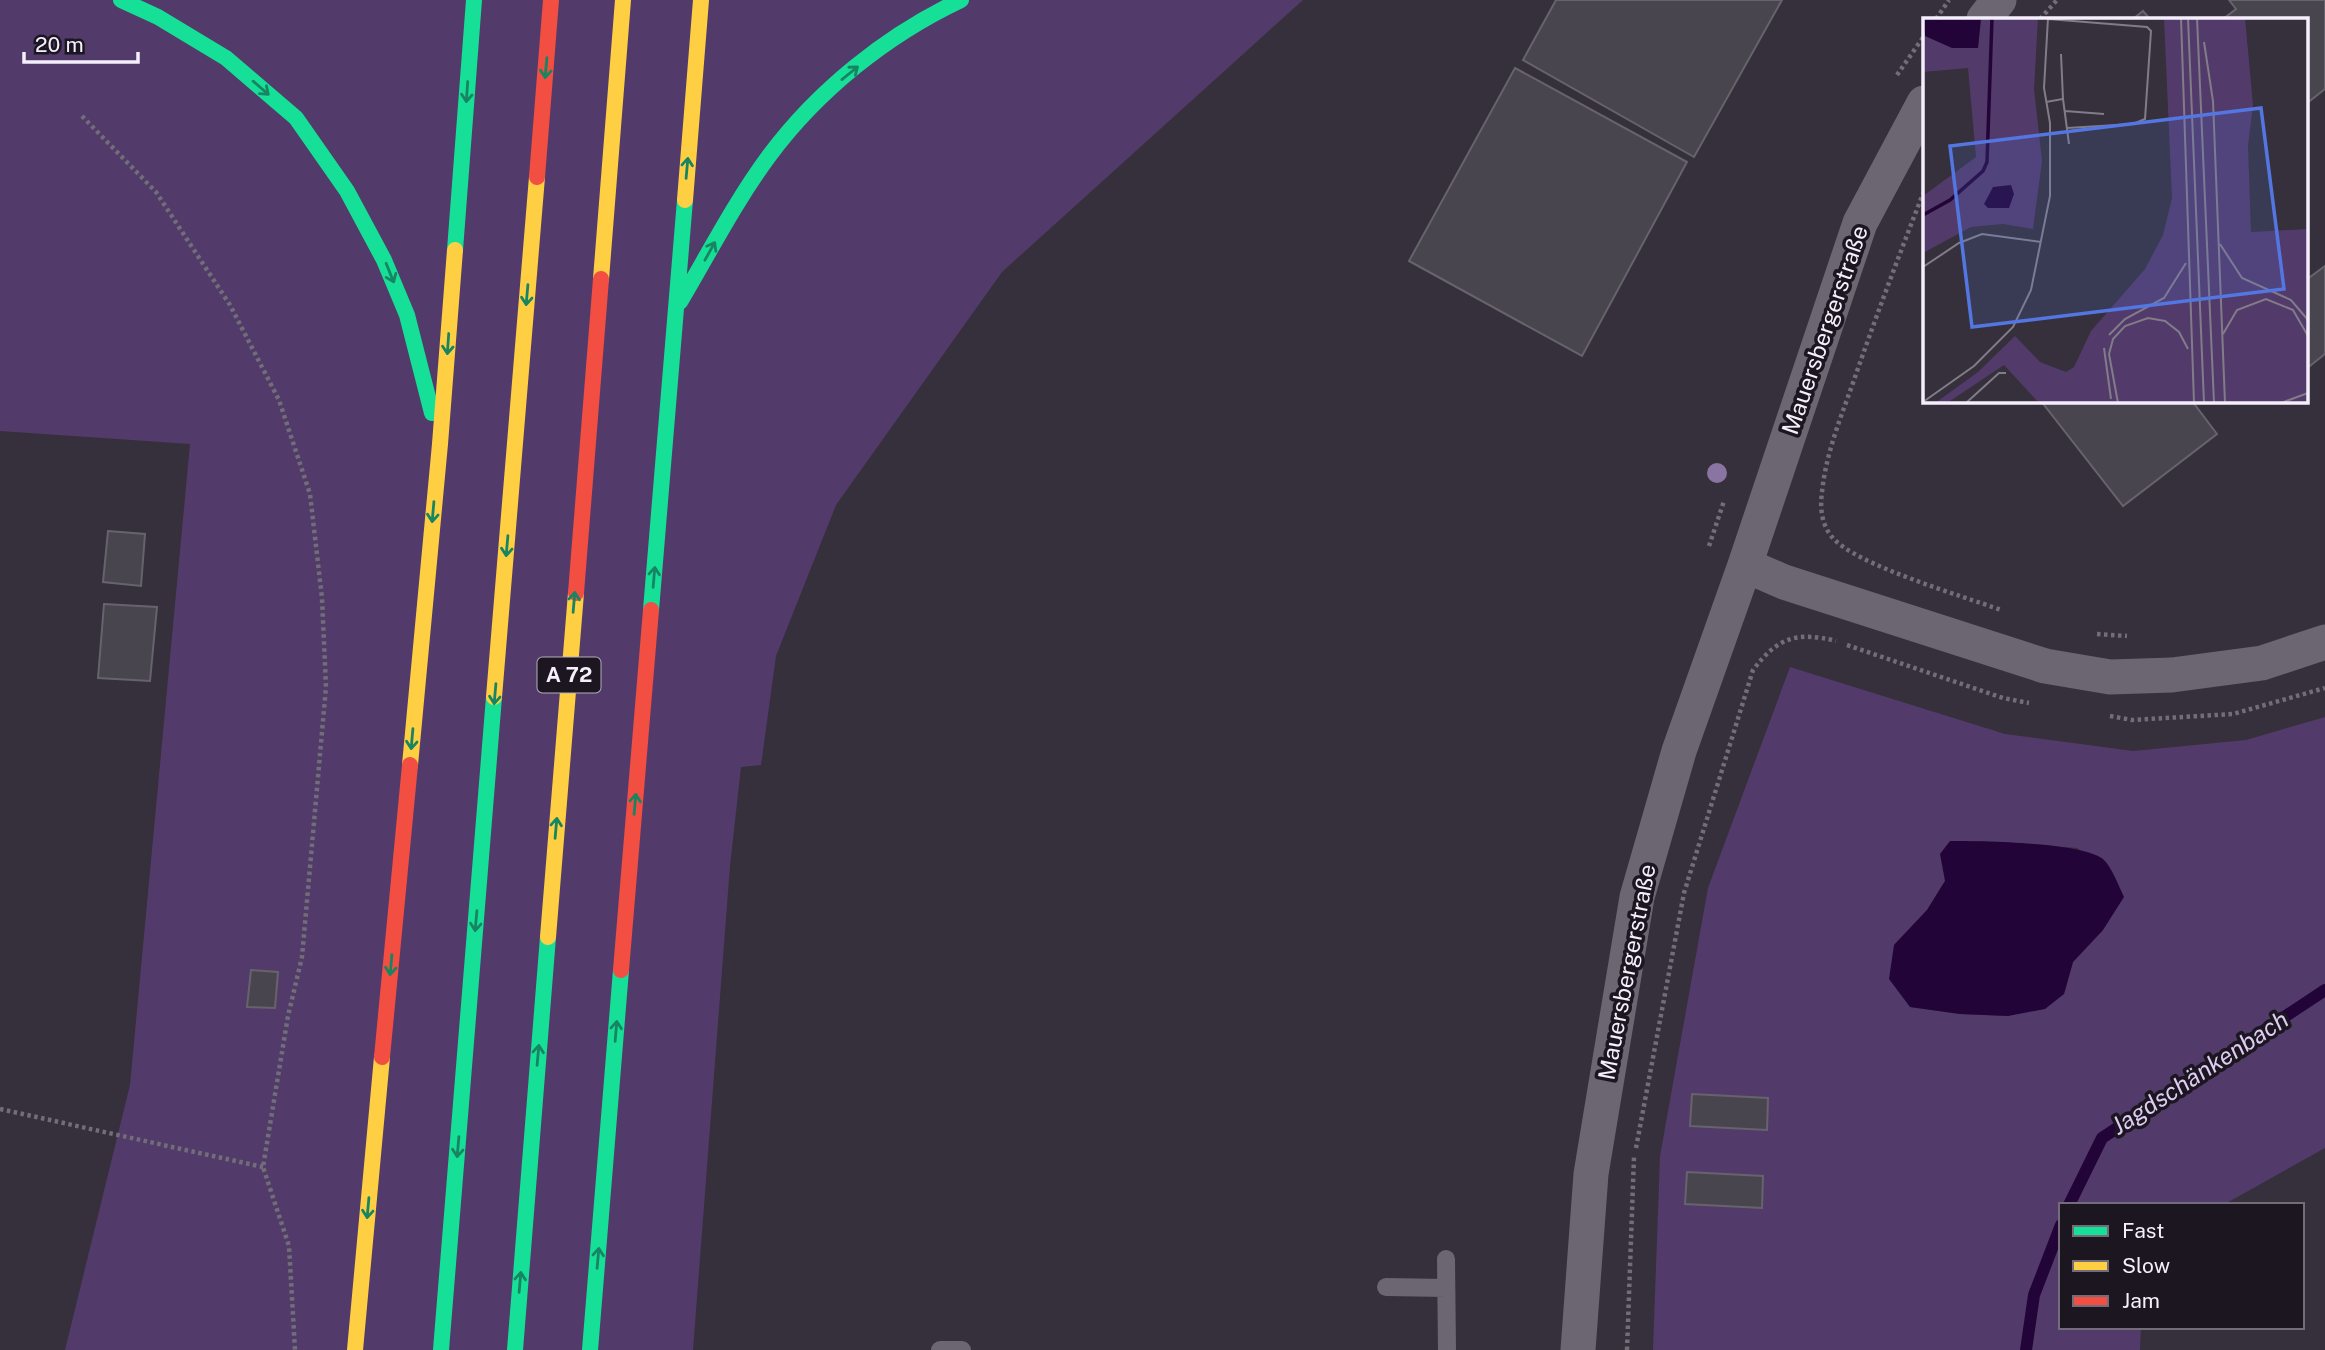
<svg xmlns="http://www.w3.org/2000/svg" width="2325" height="1350" font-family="'Public Sans',sans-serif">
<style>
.green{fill:#523b6a;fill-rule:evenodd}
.water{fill:#230439}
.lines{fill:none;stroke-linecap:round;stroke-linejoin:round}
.stream{stroke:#230439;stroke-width:12}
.building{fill:#49454f;stroke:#67636c;stroke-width:2}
.path{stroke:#726e77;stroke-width:4.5;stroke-dasharray:3.5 3.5;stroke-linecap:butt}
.lane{stroke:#6b6671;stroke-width:18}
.street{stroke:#6b6671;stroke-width:35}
.fast{stroke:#16e098;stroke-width:16}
.slow{stroke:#ffcf43;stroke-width:16}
.jam{stroke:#f24e42;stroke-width:16}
.tree{fill:#8a74a1}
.oneway{stroke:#188562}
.labels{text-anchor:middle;stroke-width:7;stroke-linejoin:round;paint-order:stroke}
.shield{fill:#1b1620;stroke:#b4aebb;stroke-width:2}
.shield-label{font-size:21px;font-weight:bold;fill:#f5effd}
.street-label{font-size:23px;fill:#f5effd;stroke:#1b1620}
.water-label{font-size:24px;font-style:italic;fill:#deccf2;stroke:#1b1620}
.inset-river{fill:none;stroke:#230439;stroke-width:3.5}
.inset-road{fill:none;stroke:#827c89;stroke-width:2}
.view{fill:#5376e1;fill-opacity:0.15;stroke:#5376e1;stroke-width:3.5}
.inset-edge{fill:none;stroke:#f5effd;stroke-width:3.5}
</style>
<rect width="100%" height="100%" fill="#35303b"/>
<path class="green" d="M0,0H1303L1002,272L836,505L776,656L761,765L741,767L730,866L693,1350H65L130,1085L190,444L0,431Z
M1790,667L2005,734L2133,751L2246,740L2325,717V1148L2223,1205H2061V1327H2141L2140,1350H1653L1660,1156L1708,888ZM1950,841H1985L2078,848L2103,930L2073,962L2064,994L2008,1016L1960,1014L1910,1007L1894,945L1927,910L1945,881Z"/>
<path class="water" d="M1950,841C1980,841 2081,842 2103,859C2112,867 2119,887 2124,897L2103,930L2073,962L2064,994L2045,1009L2008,1016L1960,1014L1910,1007L1889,979L1894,945L1927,910L1945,881L1940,854Z"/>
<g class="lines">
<path class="stream" d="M2069,1205L2102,1138L2325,990
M2026,1350L2034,1295L2061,1225"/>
</g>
<path class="building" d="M1556,0H1782L1694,157L1523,60Z
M2229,0H2325V89L2306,104V19H2223L2236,9Z
M2143,11L2150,19H2133Z
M1515,68L1687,162L1582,356L1409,261Z
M2325,266V354L2306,369V280Z
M2041,401H2192L2217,434L2123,506Z
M108,531L145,534L141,586L103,582Z
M104,604L157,607L150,681L98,678Z
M251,970L278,972L275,1008L247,1007Z
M1692,1094L1768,1098L1767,1130L1690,1126Z
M1687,1172L1763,1176L1762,1208L1685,1204Z"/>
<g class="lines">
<path class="path" d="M1936,19L1949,0
M2040,19L2057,0
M1897,75L1924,36
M82,116L156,192L230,305L279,400L310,494L322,598L326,687L302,957L288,1016L263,1167L289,1246L295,1350
M1924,191C1900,253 1876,316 1854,380C1841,417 1826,453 1822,492C1820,507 1821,524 1832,537C1855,565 1963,596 2001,610
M1709,546L1724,501
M2097,634L2127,636
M1847,645L2003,698L2029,703
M2110,716L2132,720L2233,714L2325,688
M0,1109L263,1167
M1636,1148L1684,893L1753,670C1777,638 1796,631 1836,641
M1627,1350L1634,1157"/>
<path class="lane" d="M1446,1259L1447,1350
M1386,1287L1446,1288
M940,1350H962"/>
<path class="street" d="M1984,19L1999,0
M1745,565L1784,582L2045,666L2110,677L2172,675L2262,663L2325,642
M1578,1350L1591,1174L1637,897L1679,751L1745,565L1860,223L1924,103"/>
<path class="fast" d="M121,0L158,17L226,58L296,118L347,191L384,260L407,315L432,413
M455,250L474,0
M680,302C709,253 735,202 769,156C818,90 887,35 961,0
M651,610L685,200
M441,1350L494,697
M515,1350L548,937
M590,1350L621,970"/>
<path class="slow" d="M685,200L701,0
M601,279L623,0
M494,697L537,177
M410,765L440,444L455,250
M548,937L576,593
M355,1350L382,1057"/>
<path class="jam" d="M537,177L551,0
M576,593L601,279
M621,970L651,610
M382,1057L410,765"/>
</g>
<circle class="tree" cx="1717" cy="473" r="10"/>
<defs><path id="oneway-shaft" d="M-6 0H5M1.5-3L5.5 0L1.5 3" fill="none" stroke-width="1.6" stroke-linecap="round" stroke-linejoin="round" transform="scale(1.75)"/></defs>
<g class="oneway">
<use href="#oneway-shaft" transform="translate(546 68) rotate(95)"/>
<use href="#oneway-shaft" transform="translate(850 73) rotate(-39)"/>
<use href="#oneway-shaft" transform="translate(261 88) rotate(41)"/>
<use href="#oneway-shaft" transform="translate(467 92) rotate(94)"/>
<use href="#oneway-shaft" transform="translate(687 168) rotate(-85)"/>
<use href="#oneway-shaft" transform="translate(710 251) rotate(-61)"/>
<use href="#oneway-shaft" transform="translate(390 273) rotate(68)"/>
<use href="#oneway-shaft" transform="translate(527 295) rotate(95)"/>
<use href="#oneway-shaft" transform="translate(448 344) rotate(94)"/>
<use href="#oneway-shaft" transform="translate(433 512) rotate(95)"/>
<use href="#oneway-shaft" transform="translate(507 546) rotate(95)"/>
<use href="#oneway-shaft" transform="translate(654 577) rotate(-85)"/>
<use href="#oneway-shaft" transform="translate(574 602) rotate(-85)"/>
<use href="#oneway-shaft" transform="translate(495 694) rotate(95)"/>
<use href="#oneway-shaft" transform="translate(412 739) rotate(95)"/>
<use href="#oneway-shaft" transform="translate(635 804) rotate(-85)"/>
<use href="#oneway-shaft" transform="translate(556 828) rotate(-85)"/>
<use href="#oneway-shaft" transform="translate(476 921) rotate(95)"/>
<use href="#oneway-shaft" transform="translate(391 965) rotate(95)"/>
<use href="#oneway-shaft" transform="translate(616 1031) rotate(-85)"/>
<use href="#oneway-shaft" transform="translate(538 1055) rotate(-85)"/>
<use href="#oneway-shaft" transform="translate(458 1147) rotate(95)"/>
<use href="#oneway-shaft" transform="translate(368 1208) rotate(95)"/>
<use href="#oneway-shaft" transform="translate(598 1258) rotate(-85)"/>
<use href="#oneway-shaft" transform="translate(520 1282) rotate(-85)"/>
</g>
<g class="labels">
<rect class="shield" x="537.5" y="657.5" width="63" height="35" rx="5"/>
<g class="shield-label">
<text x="569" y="682">A 72</text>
</g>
<g class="street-label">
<text transform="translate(1825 330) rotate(-71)" y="8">Mauersbergerstraße</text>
<text transform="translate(1627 972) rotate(-79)" y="8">Mauersbergerstraße</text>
</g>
<g class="water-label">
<text transform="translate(2200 1073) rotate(-33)" y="8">Jagdschänkenbach</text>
</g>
</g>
<g transform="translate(1923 18)">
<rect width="385" height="385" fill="#35303b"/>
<path d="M58,0H115L111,71L119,143L110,211L80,206L48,209L0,235V178L53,139L45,50L0,54V12L3,18L55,30ZM241,0H322L330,87L325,128L328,214L385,211V385H116L81,347L24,385H12L55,354L92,318L117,344L143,354L151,349L168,313L222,251L240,217L249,180Z" fill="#523b6a"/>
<path d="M0,0H58L55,30H29L2,18ZM88,167L91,176L86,190H65L61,186L70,169Z" fill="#230439"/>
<path class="inset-river" d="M0,197L27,182L60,153L64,144L69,0"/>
<path class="inset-road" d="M258,0L271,385M265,0L281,385M274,0L291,385M125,1L224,9L228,13L222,101L210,106L144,110M281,24L290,83L302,385M140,81L146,126M123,84L140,81L138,36M142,93L181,96M297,226L319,260L368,282L385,302M0,249L36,225L59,216L118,224M300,316L314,292L343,281L370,292L385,318M186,317L202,301L241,280L263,245M181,330L188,381M0,384L51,348L90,309L108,272L127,178V105L121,70L125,0M43,385L76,355H83M195,385L186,336L190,321L202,308L225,300L242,303L256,314L265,331M358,385L385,375"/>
<path class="view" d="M338,90L361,271L49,309L27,128Z"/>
<rect width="385" height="385" class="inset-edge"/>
</g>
<rect x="2059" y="1203" width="245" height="126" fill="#1b1620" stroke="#726d78" stroke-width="2"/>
<rect x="2073" y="1226" width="35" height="10" fill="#16e098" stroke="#726d78" stroke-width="2"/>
<text x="2122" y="1238" font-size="21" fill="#f5effd">Fast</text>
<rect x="2073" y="1261" width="35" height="10" fill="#ffcf43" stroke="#726d78" stroke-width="2"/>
<text x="2122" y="1273" font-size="21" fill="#f5effd">Slow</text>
<rect x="2073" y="1296" width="35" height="10" fill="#f24e42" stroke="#726d78" stroke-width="2"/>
<text x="2122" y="1308" font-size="21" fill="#f5effd">Jam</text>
<path d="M24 52v10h114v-10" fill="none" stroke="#f5effd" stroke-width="3.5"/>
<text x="35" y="52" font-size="21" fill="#f5effd" stroke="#1b1620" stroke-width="5" paint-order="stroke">20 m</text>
</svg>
